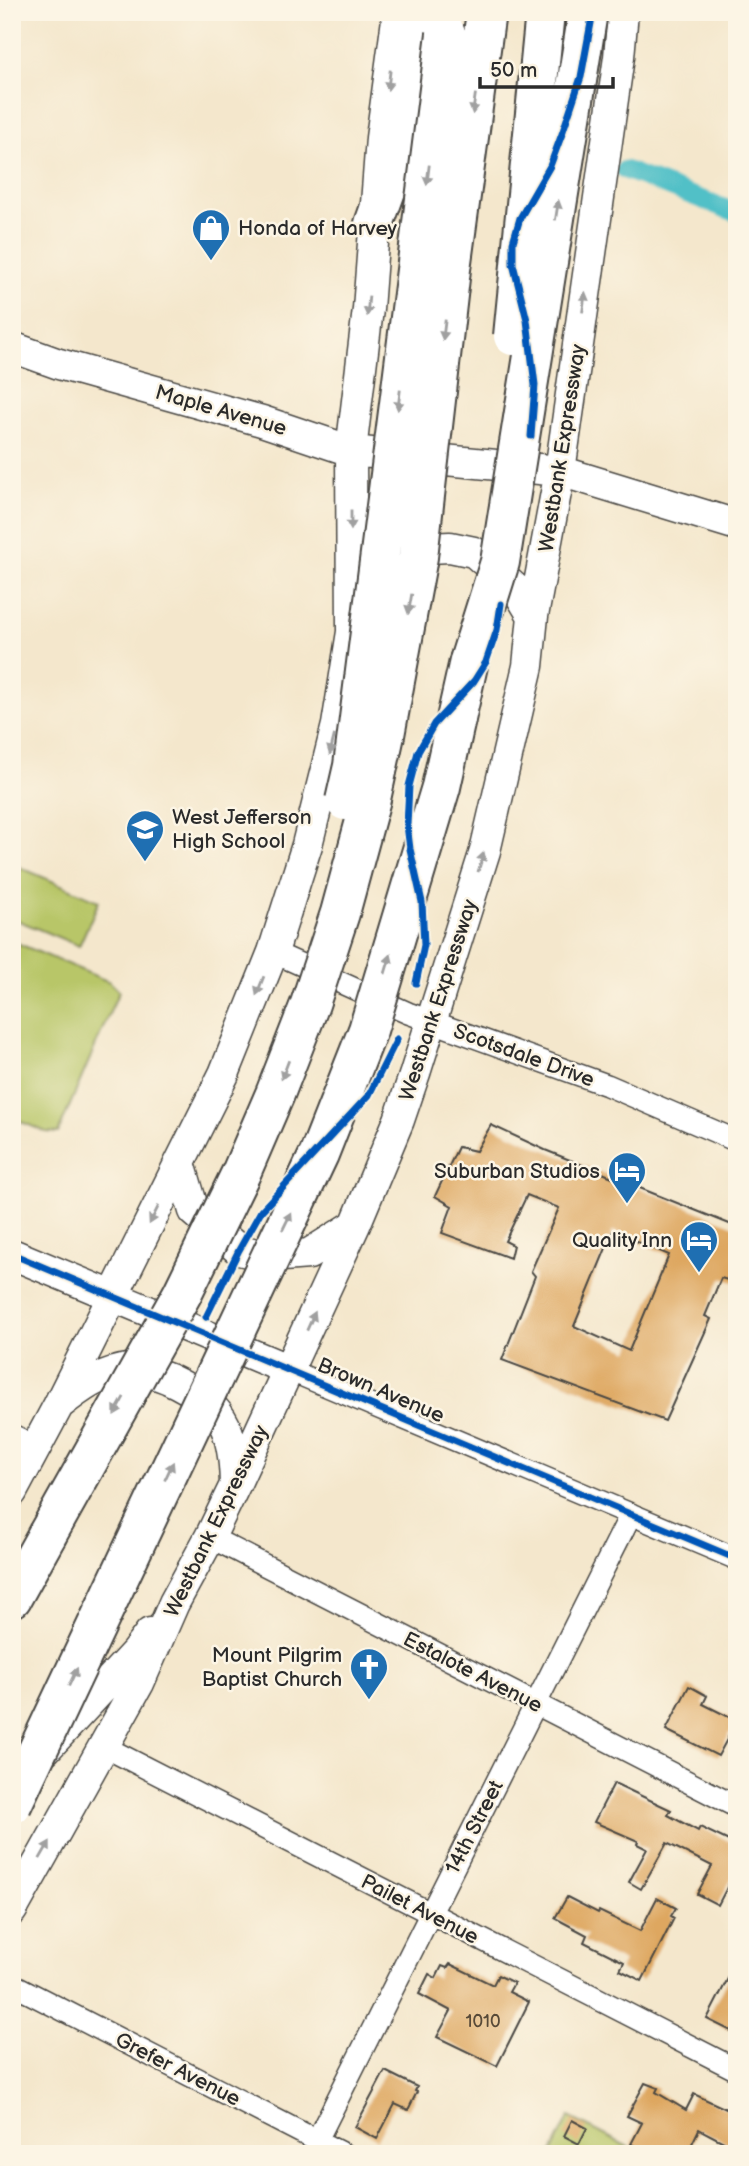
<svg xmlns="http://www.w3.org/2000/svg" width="749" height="2166" font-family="'Balsamiq Sans',sans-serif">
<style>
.green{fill:#b8c668;stroke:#72784a;stroke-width:2}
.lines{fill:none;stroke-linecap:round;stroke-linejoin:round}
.canal{stroke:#51c0c7;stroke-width:19}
.building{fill:#dea760;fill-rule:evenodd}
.street-casing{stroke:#494743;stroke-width:24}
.secondary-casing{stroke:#494743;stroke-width:33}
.highway-casing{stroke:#494743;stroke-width:42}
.street{stroke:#fff;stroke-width:21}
.secondary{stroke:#fff;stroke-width:30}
.highway{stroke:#fff;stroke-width:38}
.highway-bridge-casing{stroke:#494743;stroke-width:42;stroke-linecap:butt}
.highway-bridge{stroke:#fff;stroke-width:38}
.cycleway-casing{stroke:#fcf5e5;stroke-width:11}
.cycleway{stroke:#0057b8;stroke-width:7}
.oneway{fill:#a0a0a0}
.labels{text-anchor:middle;stroke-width:5;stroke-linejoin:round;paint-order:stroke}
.number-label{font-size:18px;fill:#584a38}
.poi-label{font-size:21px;fill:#2b2b2b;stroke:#fcf5e5;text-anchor:end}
.street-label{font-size:21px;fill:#2b2b2b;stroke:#fcf5e5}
</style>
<rect width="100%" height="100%" fill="#fcf5e5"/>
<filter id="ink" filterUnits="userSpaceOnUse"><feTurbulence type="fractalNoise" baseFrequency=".0143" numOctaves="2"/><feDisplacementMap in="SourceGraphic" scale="14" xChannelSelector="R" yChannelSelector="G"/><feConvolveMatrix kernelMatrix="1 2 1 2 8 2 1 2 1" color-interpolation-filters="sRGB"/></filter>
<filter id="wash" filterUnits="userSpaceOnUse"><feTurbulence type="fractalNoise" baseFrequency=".00686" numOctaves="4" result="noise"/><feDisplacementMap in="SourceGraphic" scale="28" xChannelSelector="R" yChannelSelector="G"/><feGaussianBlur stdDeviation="1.57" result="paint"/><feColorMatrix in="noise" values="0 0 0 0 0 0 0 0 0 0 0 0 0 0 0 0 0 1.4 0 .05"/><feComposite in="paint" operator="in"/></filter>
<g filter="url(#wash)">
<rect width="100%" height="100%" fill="#f4e7cc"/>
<path class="green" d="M12,864L99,901L79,946L12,918Z
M12,941L110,982L119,991L58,1133L46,1132L12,1118Z
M569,2117L642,2154H551Z"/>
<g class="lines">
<path class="canal" d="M625,170L737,213"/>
</g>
<g id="blocks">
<path class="building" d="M491,1125L545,1150L737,1227V1283L721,1278L705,1316L711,1319L665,1421L502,1360L535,1276L531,1271L559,1208L527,1195L505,1241L513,1245L510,1258L442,1233L452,1206L435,1196L458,1147L476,1151ZM613,1231L669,1255L629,1351L574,1326Z
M689,1686L707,1696L703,1704L737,1721L718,1756L666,1730Z
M614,1783L671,1810L668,1815L698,1831L700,1827L737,1845V1868L718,1905L697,1894L712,1866L667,1843L641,1889L629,1882L647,1849L637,1844L638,1841L594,1822Z
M567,1897L598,1913L599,1911L640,1931L657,1898L676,1908L671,1916L674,1918L642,1981L620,1970L624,1962L584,1942L587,1935L555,1918Z
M737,1961V2034L707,2019Z
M450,1964L493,1985L498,1975L514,1983L509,1992L529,2002L497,2066L437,2037L451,2011L419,1994L429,1974L436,1978L442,1966L447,1968Z
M385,2071L417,2087L415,2091L417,2092L408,2110L395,2104L377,2139L355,2127Z
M645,2083L658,2088L656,2092L686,2110L694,2094L737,2114V2149L699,2129L689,2150L681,2146L677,2154H650L631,2144L642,2123L627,2116Z
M572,2120L587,2128L579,2144L564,2136Z"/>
</g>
</g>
<g filter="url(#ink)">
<use href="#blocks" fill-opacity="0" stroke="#494743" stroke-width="2"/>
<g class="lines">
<defs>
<path id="street" d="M273,952L408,1013L607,1085L737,1141
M289,1370L737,1559
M12,1435L36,1447
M210,1537L737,1807
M105,1747L737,2070
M12,1984L343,2154
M317,2140L631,1514"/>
<path id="secondary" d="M12,347L59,364L262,421L351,451L560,471L737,525
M400,554L408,549L450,547L474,552L518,591L533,616
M180,1163L194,1211L239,1250L270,1257L309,1254L355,1225
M12,1254L289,1370
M61,1403C80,1388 98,1375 122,1370C138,1366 154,1373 169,1379C222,1404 234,1426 235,1485
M12,1492L58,1406L224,1074L273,952L307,845L337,725L352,632L351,451L368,309L381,138L398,12
M45,1750L135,1653L150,1633
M12,1910L139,1683L174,1603L210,1537L235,1485L355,1225L399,1120L415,1073L485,851L528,666L533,616L560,471L619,57L623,12"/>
<path id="highway" d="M374,224L404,140L424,12
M456,719L469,661
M12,1598L47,1535"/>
</defs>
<use href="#street" class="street-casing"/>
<use href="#secondary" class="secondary-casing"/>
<use href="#highway" class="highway-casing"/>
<use href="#street" class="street"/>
<use href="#secondary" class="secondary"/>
<use href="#highway" class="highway"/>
<defs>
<path id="highway-bridge" d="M513,336L545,12
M469,661L500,562L588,12
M345,801L353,766L446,34
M47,1535L182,1294L241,1173L275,1094L310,1004L340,913L371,799L385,735L418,557L451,269L486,12
M12,1805L319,1154L368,1030L441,787L456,719"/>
</defs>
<use href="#highway-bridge" class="highway-bridge-casing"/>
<use href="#highway-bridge" class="highway-bridge"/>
<defs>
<path id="cycleway" d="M531,436L535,385L527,320L513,264V242L520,218L550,166L562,134L581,77L593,12
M416,983L424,945L422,902L410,849L407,825L409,786L418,752L434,724L474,681L486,662L497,630L501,604
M12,1254L737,1559
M206,1317L239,1250L261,1211L369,1095L397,1039"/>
</defs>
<use href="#cycleway" class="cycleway-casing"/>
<use href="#cycleway" class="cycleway"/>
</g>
<defs><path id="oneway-solid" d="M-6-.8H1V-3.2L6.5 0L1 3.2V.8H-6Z" transform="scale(1.75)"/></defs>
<g class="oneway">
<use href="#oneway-solid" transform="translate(389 80) rotate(97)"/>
<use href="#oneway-solid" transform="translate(474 104) rotate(98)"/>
<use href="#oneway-solid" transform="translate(428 175) rotate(97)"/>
<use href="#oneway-solid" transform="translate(557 210) rotate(-81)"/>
<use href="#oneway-solid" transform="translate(584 302) rotate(-82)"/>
<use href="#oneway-solid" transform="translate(368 306) rotate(95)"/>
<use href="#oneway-solid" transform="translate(444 330) rotate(97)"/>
<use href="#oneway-solid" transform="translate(399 400) rotate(97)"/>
<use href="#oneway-solid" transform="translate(351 520) rotate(90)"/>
<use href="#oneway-solid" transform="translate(410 604) rotate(100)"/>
<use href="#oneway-solid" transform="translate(332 745) rotate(104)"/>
<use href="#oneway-solid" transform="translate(481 862) rotate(-73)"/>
<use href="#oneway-solid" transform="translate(388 964) rotate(-73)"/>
<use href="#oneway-solid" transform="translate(260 986) rotate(112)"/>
<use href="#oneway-solid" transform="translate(285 1070) rotate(111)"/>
<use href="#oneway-solid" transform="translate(154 1215) rotate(117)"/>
<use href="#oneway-solid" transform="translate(287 1221) rotate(-64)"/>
<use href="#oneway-solid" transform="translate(311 1321) rotate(-66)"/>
<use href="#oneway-solid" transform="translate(119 1406) rotate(119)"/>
<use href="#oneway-solid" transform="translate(169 1471) rotate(-65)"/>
<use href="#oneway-solid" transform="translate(73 1677) rotate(-65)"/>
<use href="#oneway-solid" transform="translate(45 1850) rotate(-60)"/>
</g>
</g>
<defs>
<symbol id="shop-pin" viewBox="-11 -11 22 30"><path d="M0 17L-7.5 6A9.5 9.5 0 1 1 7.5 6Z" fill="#1f6fb2" stroke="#fcf5e5"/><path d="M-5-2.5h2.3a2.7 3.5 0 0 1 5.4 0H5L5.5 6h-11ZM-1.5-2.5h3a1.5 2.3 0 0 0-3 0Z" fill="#fff"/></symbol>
<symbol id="school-pin" viewBox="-11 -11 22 30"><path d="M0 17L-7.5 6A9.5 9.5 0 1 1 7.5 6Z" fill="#1f6fb2" stroke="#fcf5e5"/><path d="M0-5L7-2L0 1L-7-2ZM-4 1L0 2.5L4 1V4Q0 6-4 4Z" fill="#fff"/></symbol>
<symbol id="hotel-pin" viewBox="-11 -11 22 30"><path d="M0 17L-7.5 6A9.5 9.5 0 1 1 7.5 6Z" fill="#1f6fb2" stroke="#fcf5e5"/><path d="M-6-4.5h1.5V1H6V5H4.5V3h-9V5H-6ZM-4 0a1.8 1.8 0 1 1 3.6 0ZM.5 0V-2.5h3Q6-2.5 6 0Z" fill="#fff"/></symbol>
<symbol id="church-pin" viewBox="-11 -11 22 30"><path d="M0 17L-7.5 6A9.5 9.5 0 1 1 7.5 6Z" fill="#1f6fb2" stroke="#fcf5e5"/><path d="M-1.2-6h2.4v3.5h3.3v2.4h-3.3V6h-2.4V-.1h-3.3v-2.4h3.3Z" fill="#fff"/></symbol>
</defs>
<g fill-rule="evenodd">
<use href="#shop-pin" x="189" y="206" width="44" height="60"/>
<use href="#school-pin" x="123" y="807" width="44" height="60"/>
<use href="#hotel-pin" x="605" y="1149" width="44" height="60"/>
<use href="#hotel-pin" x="677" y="1218" width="44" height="60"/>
<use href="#church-pin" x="347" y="1645" width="44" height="60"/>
</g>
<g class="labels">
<g class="number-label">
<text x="483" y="2027">1010</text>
</g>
<g class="poi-label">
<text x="238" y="235" text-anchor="start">Honda of Harvey</text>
<text x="172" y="824" text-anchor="start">West Jefferson<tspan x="172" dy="24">High School</tspan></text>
<text x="600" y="1178">Suburban Studios</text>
<text x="672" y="1247">Quality Inn</text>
<text x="342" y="1662">Mount Pilgrim<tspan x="342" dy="24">Baptist Church</tspan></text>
</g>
<g class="street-label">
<text transform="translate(221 410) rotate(16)" y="7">Maple Avenue</text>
<text transform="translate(562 448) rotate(-81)" y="7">Westbank Expressway</text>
<text transform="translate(438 1000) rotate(-72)" y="7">Westbank Expressway</text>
<text transform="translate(524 1055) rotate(20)" y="7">Scotsdale Drive</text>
<text transform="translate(381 1390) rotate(23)" y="7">Brown Avenue</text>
<text transform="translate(216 1521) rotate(-64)" y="7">Westbank Expressway</text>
<text transform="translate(473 1672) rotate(27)" y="7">Estalote Avenue</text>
<text transform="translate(474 1827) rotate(-63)" y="7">14th Street</text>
<text transform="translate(420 1909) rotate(27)" y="7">Pailet Avenue</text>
<text transform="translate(178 2069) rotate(27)" y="7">Grefer Avenue</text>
</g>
</g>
<rect width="749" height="2166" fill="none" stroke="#fcf5e5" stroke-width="42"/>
<path d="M480 77v10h133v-10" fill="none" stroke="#2b2b2b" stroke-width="3.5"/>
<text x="490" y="77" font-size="21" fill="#2b2b2b" stroke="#fcf5e5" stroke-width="5" paint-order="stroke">50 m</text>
</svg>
